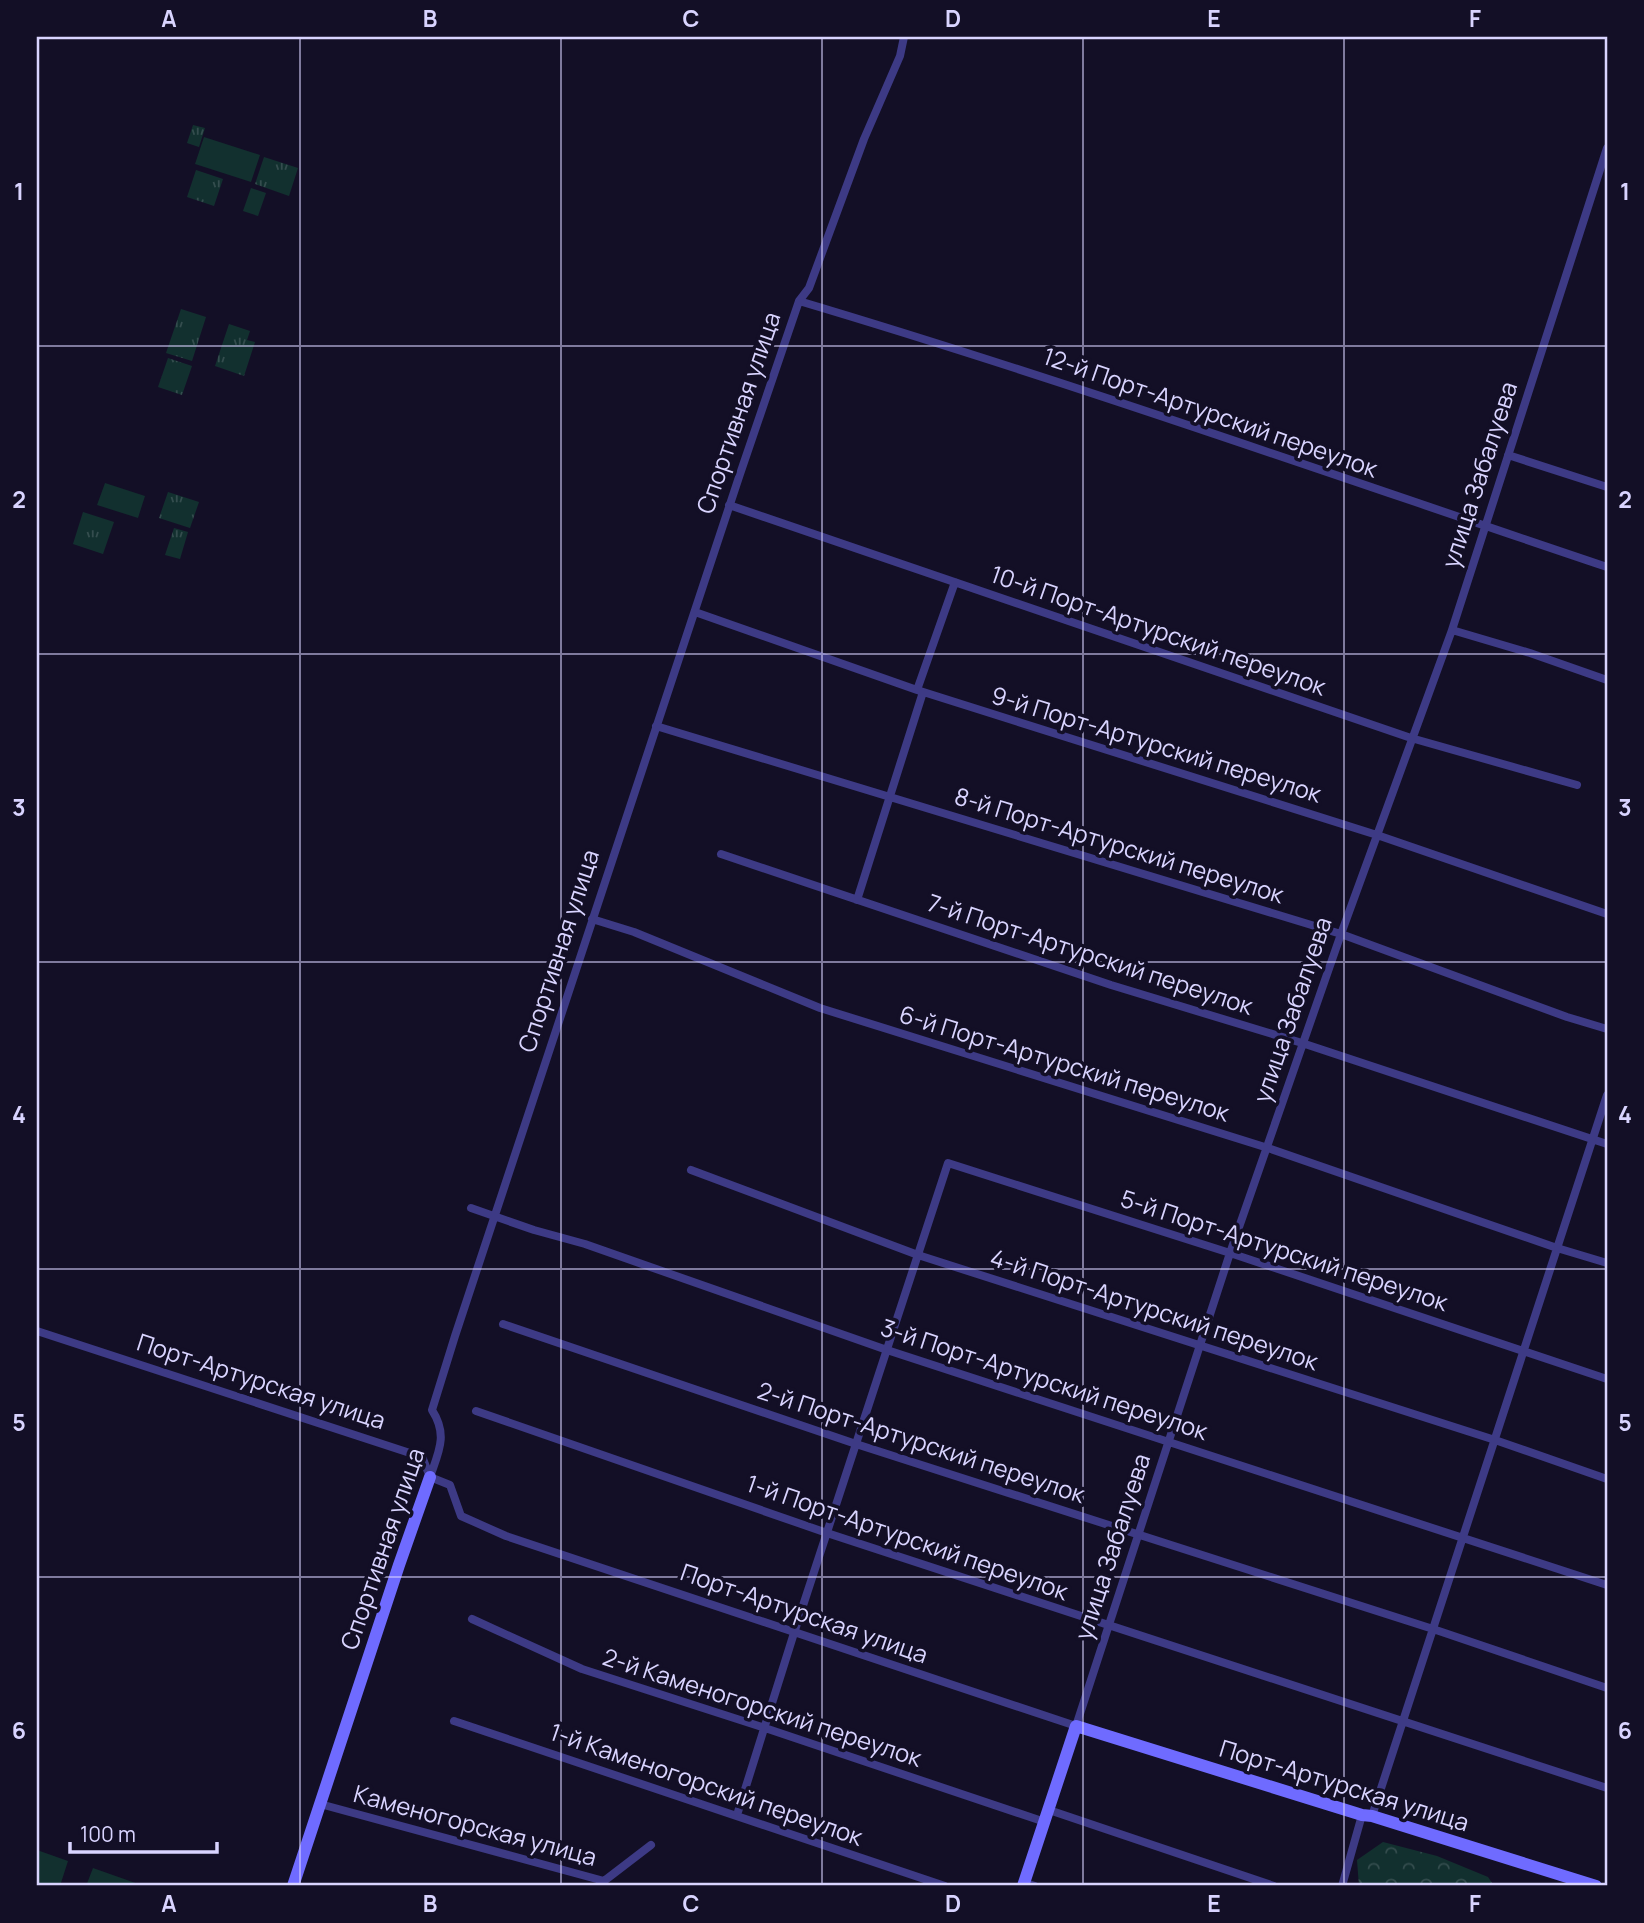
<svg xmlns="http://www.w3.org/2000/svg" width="1644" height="1923" font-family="Manrope,sans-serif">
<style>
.grass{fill:url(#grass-tufts)}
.forest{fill:url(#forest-crowns)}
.garden{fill:#12302f}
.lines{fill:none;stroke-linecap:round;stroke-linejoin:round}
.street{stroke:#3d3a85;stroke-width:8}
.secondary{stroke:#6f6bff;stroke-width:12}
.grid{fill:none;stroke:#d9d4ff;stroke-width:2;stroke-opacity:0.55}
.labels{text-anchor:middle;stroke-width:7;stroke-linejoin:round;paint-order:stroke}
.street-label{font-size:24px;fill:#d9d4ff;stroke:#130f26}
.neatline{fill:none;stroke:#d9d4ff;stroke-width:2.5}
.grid-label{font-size:23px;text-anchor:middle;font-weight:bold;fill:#d9d4ff}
</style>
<defs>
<pattern id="grass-tufts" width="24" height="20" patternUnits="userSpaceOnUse" patternTransform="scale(1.75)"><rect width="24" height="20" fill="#12302f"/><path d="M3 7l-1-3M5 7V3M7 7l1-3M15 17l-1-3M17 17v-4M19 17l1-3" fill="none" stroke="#344d4e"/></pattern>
<pattern id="forest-crowns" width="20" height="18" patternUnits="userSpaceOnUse" patternTransform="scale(1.75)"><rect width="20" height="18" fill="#12302f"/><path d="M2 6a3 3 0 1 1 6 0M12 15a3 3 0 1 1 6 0" fill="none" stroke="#344d4e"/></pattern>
</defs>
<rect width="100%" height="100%" fill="#130f26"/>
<path class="grass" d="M193,125L205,128L199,147L187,143Z
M264,157L298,168L289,196L255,184Z
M196,170L223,179L214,206L187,197Z
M251,188L266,193L258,216L243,211Z
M181,309L206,317L192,361L166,353Z
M229,324L250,331L247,340L255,342L244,376L215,366Z
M168,358L192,366L182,395L158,387Z
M168,492L199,502L190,528L159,518Z
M83,512L114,522L103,554L73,544Z
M174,528L188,532L180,559L165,555Z"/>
<path class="forest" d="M1383,1842L1437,1856L1488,1877L1494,1886H1359L1357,1860Z"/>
<path class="garden" d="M204,137L260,155L251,182L195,164Z
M105,483L145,496L138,518L97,505Z
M37,1850L68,1861L60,1886H37Z
M93,1868L144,1886H86Z"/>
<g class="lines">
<path class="street" d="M799,301C1071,382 1339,477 1607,567
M1508,455L1607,487
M729,505L1411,738L1577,785
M695,612L917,690L1377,835L1607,914
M1452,630L1530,653L1607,680
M917,690L955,582
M656,726L1341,934L1567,1017L1607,1029
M721,854L1111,985L1302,1043L1607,1144
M857,900L923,692
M592,919L634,932L820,1008L1268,1148L1557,1248L1607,1263
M691,1170L918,1255L1495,1440L1607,1479
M471,1208L534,1230L585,1244L887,1350L1607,1585
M503,1324L856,1444L1433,1629L1607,1688
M37,1331L416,1455L423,1459L430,1477
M476,1411L827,1533L1607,1788
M430,1477L450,1485L461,1516L506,1536L1076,1726L1230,1253L1341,934L1452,630L1607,148
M430,1477C439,1451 448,1435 432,1410L455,1336L740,474L799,301L809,288L864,139L900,56L904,37
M472,1619L582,1669L765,1728L1045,1822
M454,1721L945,1886
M320,1804L604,1881L651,1845
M1049,1810L1274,1886
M737,1815L794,1633L948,1163L1230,1253L1607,1379
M1372,1816L1607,1095
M1025,1883L1035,1886
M1342,1886L1362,1815"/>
<path class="secondary" d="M293,1886L399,1565L430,1477
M1023,1886L1076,1726L1362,1815L1372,1816L1596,1886"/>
</g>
<path class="grid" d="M300,37V1886M561,37V1886M822,37V1886M1083,37V1886M1344,37V1886M37,346H1607M37,654H1607M37,962H1607M37,1269H1607M37,1577H1607"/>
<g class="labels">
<g class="street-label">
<text transform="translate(739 413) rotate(-71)" y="8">Спортивная улица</text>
<text transform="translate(1210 413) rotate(19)" y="8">12-й Порт-Артурский переулок</text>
<text transform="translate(1480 475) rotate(-72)" y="8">улица Забалуева</text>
<text transform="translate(1158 631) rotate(19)" y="8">10-й Порт-Артурский переулок</text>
<text transform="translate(1156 745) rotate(17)" y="8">9-й Порт-Артурский переулок</text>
<text transform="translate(1119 846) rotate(17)" y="8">8-й Порт-Артурский переулок</text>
<text transform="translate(559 951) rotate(-72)" y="8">Спортивная улица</text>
<text transform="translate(1090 955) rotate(18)" y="8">7-й Порт-Артурский переулок</text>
<text transform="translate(1293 1010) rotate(-71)" y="8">улица Забалуева</text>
<text transform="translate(1064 1064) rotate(17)" y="8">6-й Порт-Артурский переулок</text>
<text transform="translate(1284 1251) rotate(18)" y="8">5-й Порт-Артурский переулок</text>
<text transform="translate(1154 1310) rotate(18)" y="8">4-й Порт-Артурский переулок</text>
<text transform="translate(1044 1380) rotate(18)" y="8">3-й Порт-Артурский переулок</text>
<text transform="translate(261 1382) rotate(18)" y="8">Порт-Артурская улица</text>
<text transform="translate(921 1443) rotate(18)" y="8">2-й Порт-Артурский переулок</text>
<text transform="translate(907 1538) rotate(19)" y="8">1-й Порт-Артурский переулок</text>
<text transform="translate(1113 1547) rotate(-72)" y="8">улица Забалуева</text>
<text transform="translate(383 1549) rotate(-71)" y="8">Спортивная улица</text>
<text transform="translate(804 1614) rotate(19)" y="8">Порт-Артурская улица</text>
<text transform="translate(762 1708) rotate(18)" y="8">2-й Каменогорский переулок</text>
<text transform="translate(706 1785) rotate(19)" y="8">1-й Каменогорский переулок</text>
<text transform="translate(1344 1786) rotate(17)" y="8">Порт-Артурская улица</text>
<text transform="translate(475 1826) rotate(15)" y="8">Каменогорская улица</text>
</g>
</g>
<rect width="1644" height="1923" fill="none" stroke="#130f26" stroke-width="77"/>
<path d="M70 1842v10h147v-10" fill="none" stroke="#d9d4ff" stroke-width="3.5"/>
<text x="80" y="1842" font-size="21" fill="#d9d4ff" stroke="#130f26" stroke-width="5" paint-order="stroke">100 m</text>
<rect x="38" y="38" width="1568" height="1846" class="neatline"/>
<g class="grid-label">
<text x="169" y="27">A</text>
<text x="430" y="27">B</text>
<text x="691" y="27">C</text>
<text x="953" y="27">D</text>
<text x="1214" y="27">E</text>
<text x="1475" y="27">F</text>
<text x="19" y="200">1</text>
<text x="1625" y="200">1</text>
<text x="19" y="508">2</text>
<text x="1625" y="508">2</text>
<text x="19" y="816">3</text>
<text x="1625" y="816">3</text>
<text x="19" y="1123">4</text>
<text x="1625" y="1123">4</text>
<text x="19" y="1431">5</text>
<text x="1625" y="1431">5</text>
<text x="19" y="1739">6</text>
<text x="1625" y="1739">6</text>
<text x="169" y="1912">A</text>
<text x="430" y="1912">B</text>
<text x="691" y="1912">C</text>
<text x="953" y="1912">D</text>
<text x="1214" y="1912">E</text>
<text x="1475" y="1912">F</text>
</g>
</svg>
